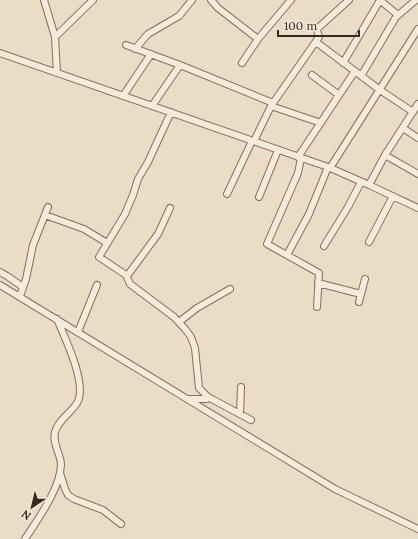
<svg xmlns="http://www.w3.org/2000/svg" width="418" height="539" font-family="Lora,serif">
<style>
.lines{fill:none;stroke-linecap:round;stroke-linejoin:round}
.minor-casing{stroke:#836f5e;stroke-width:8}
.minor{stroke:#f5ebda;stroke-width:6}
</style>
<rect width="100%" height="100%" fill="#eadcc7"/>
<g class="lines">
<defs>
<path id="minor" d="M44,0L55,37L57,73
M211,0L218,8L258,39
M55,37L93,0
M316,42L380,90L413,112
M126,45L180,65L273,103
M135,49L148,34L179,16L192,0
M0,53L328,167L369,185
M242,63L258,39L291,0
M343,63L379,2H382L398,15
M312,75L339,95
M361,76L396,17L416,0
M123,96L151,54
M418,104L385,155L369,185L418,208
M152,106L180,65
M271,106L321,123
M171,112L148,162L138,179L133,195L125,214L99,257L126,275L130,284L174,317L186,330L191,337L195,348L199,388L208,397L207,399H188
M403,128L418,138
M254,141L271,106L319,37L317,30L318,28L349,0
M385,155L418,174
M298,157L355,71
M301,158L298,173L267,244L319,273L317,307
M330,168L418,29
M227,194L252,141
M259,197L278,150
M45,215L84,229L107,243
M369,242L393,196
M324,246L348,207L361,182
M287,255L309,214L328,167
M0,272L7,276L23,287
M127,276L158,234L170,208
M318,283L361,294
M0,285L335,489L418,529
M20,296L26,279L33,245L48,207
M359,302L365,279
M179,322L197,308L230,289
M78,332L97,285
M208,397L251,420
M240,414L241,387
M60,473L65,489L68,495L74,499L103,510L121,524
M25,539C38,519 60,489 61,465C61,454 52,444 55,432C58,420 71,413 77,403C88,385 65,338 57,319"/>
</defs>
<use href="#minor" class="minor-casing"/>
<use href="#minor" class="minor"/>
</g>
<g transform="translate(32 507) rotate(215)" stroke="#f2e7d6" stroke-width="3" paint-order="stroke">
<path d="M0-3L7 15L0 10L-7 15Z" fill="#352920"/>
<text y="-6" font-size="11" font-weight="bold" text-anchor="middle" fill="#352920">N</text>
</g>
<path d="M278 30v6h81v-6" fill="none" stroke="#352920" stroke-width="2"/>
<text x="284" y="30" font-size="12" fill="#352920" stroke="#f2e7d6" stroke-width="3" paint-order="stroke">100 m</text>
</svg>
